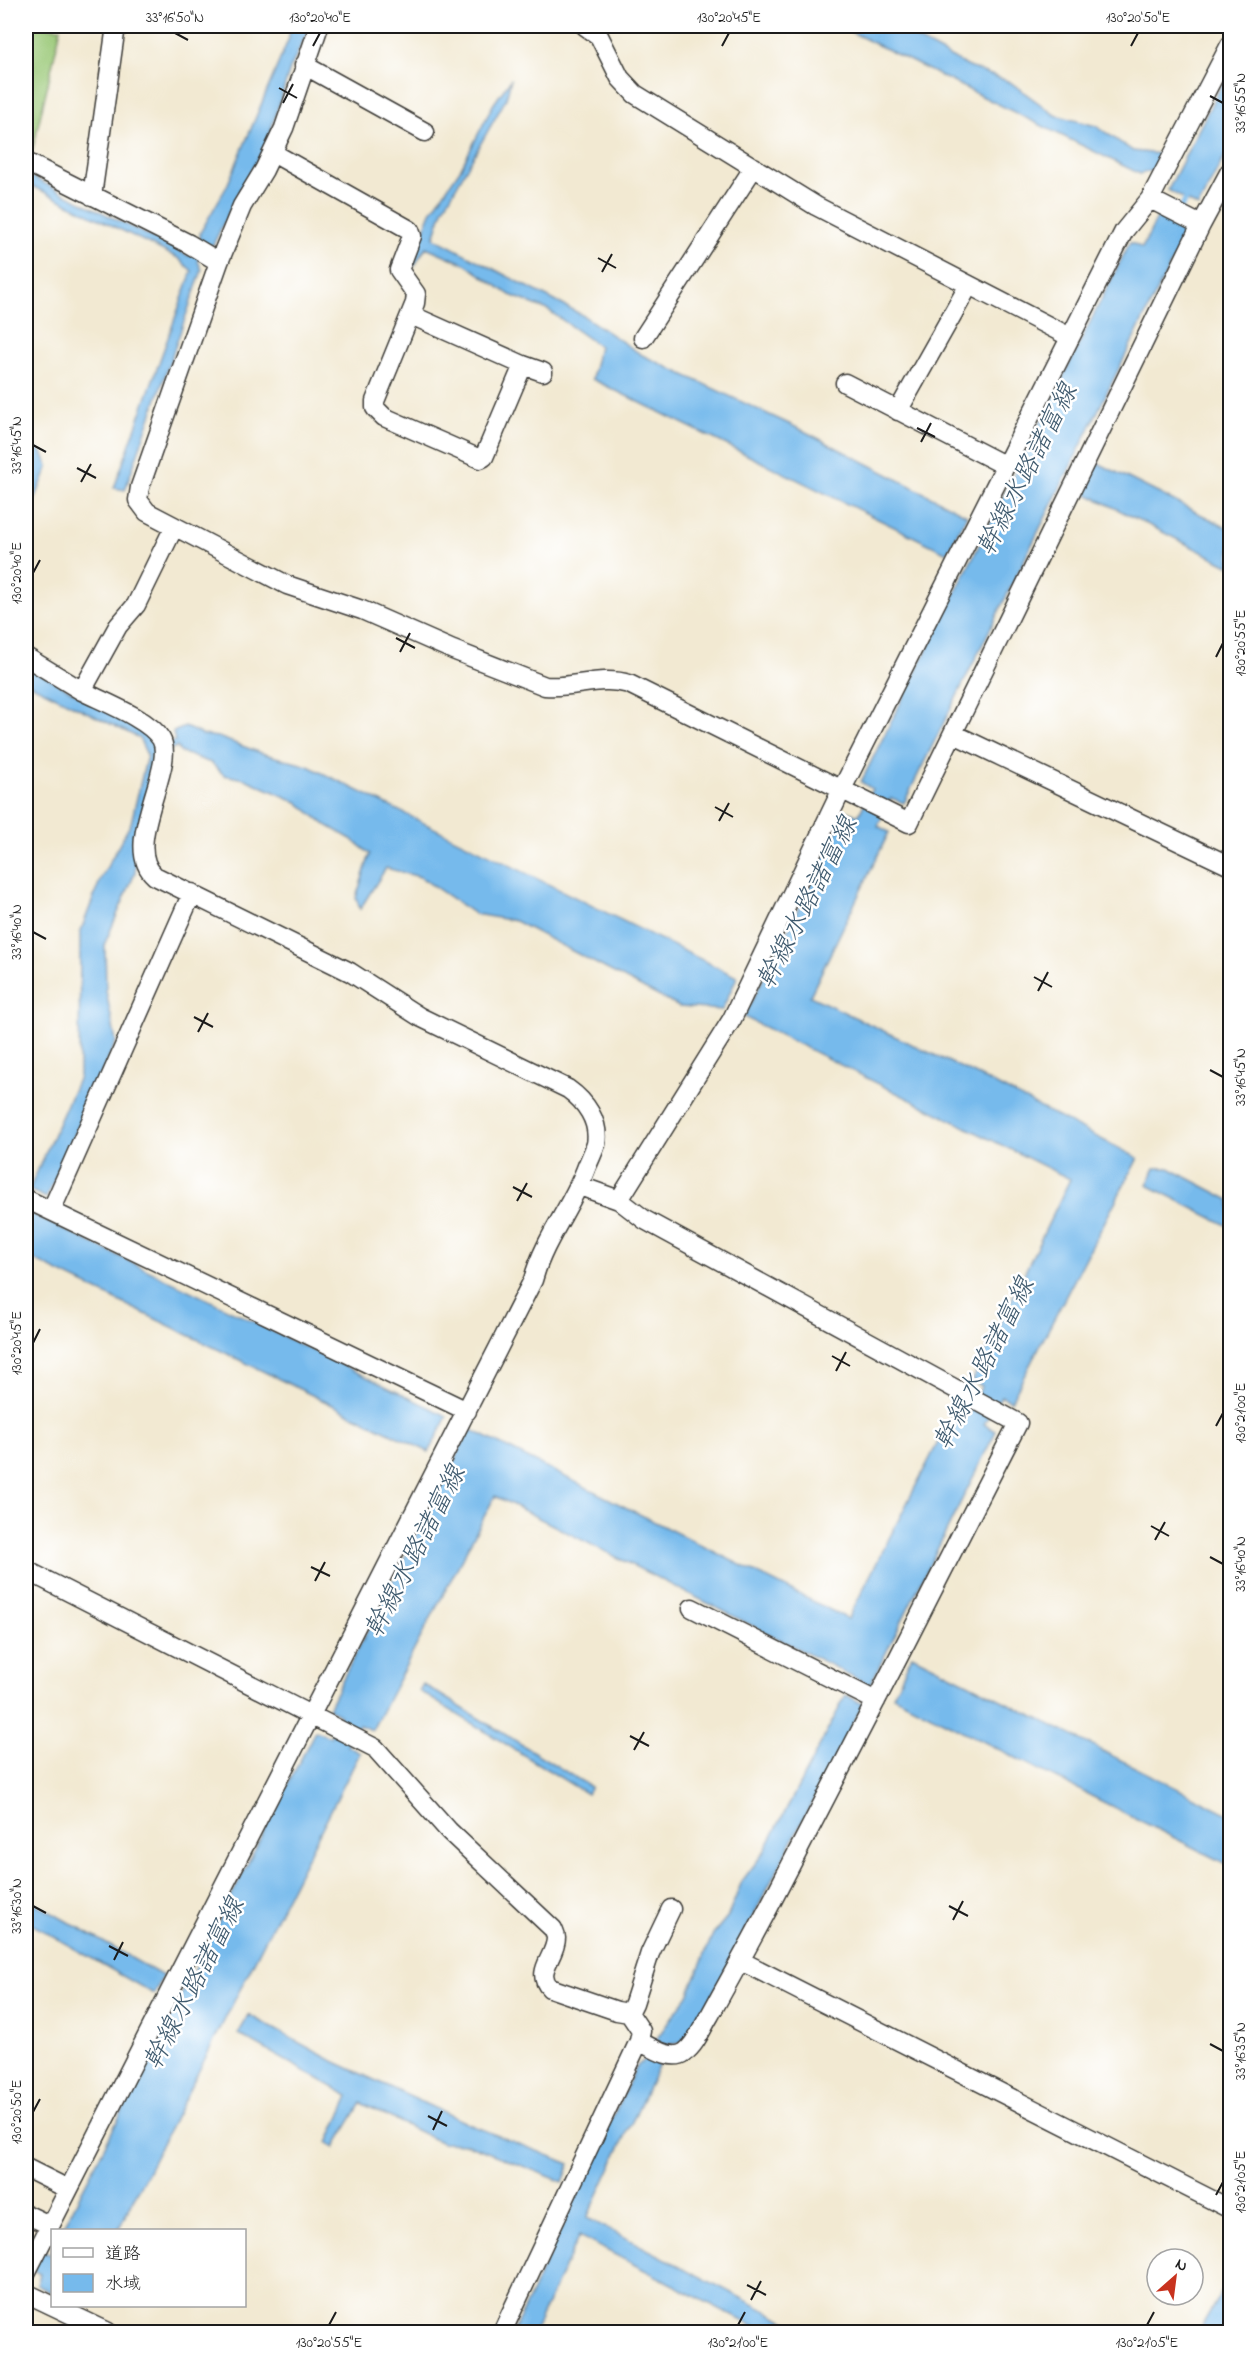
<svg xmlns="http://www.w3.org/2000/svg" width="1256" height="2358" font-family="'Indie Flower','Klee One',sans-serif">
<style>
.green{fill:#98c775;stroke:#5a7248;stroke-width:1.5}
.water{fill:#76baec;stroke:#496b84;stroke-width:1.5}
.lines{fill:none;stroke-linecap:round;stroke-linejoin:round}
.stream{stroke:#76baec;stroke-width:5}
.minor-casing{stroke:#3c3b37;stroke-width:21}
.minor{stroke:#fff;stroke-width:18}
.ticks{fill:none;stroke:#1c1c1c;stroke-width:2}
.labels{text-anchor:middle;stroke-width:5;stroke-linejoin:round;paint-order:stroke}
.water-label{font-size:27px;font-style:italic;fill:#405b6f;stroke:#fff}
.neatline{fill:none;stroke:#1c1c1c;stroke-width:2}
.ticks-label{font-size:15px;text-anchor:middle;fill:#1c1c1c}
</style>
<rect width="100%" height="100%" fill="#fff"/>
<filter id="ink" filterUnits="userSpaceOnUse"><feTurbulence type="fractalNoise" baseFrequency=".0167" numOctaves="2"/><feDisplacementMap in="SourceGraphic" scale="12" xChannelSelector="R" yChannelSelector="G"/><feConvolveMatrix kernelMatrix="1 2 1 2 8 2 1 2 1" color-interpolation-filters="sRGB"/></filter>
<filter id="wash" filterUnits="userSpaceOnUse"><feTurbulence type="fractalNoise" baseFrequency=".008" numOctaves="4" result="noise"/><feDisplacementMap in="SourceGraphic" scale="24" xChannelSelector="R" yChannelSelector="G"/><feGaussianBlur stdDeviation="1.35" result="paint"/><feColorMatrix in="noise" values="0 0 0 0 0 0 0 0 0 0 0 0 0 0 0 0 0 1.4 0 .05"/><feComposite in="paint" operator="in"/></filter>
<g filter="url(#wash)">
<rect width="100%" height="100%" fill="#f2e9d2"/>
<path class="green" d="M26,26L61,28L31,156L26,153Z"/>
<path class="water" d="M290,26H308V31L290,69L266,145L239,191L213,245L206,246L198,261L202,270L125,490L114,488L192,271L178,258L26,183V174L189,256L200,239V233L227,186L289,38Z
M839,26H892L969,67L1010,82L1055,115L1096,126L1133,151L1160,154L1161,164L1157,169L1140,174Z
M1230,68V146L1198,207L1168,190Z
M511,79L506,99L443,210L434,238L582,315L642,355L804,431L967,515L947,553L592,379L599,346L548,310L510,295L465,264L426,247L414,267L411,263L431,212L461,168L493,105Z
M1158,216L1187,231L904,803L891,798L878,826L889,832L810,996L985,1079L1138,1158L1011,1401L1001,1396L984,1424L996,1431L870,1685L495,1496L372,1730L359,1725L347,1746L360,1753L118,2230H62L315,1731L330,1737L340,1715L328,1708L470,1429L848,1619L955,1409L966,1415L982,1386L972,1381L1070,1179L744,1017L847,811L858,816L872,789L861,782L1130,242L1142,248Z
M26,442L42,452L48,467L26,522V482L30,469L26,466Z
M1096,462L1230,529V566L1081,491Z
M26,665L150,736L156,746L175,741L173,732L185,727L203,735L218,737L261,753L308,766L737,977L722,1010L679,1007L515,921L475,914L420,877L386,868L360,909L356,898L370,854L351,839L324,824L297,802L245,779L224,775L211,763L180,752L177,747L157,753L139,826L135,873L105,943L106,991L116,1042L46,1198L29,1190L79,1077L80,933L101,878L131,823L147,755L139,738L26,682Z
M1155,1168H1169L1230,1200V1227L1147,1185Z
M26,1211L447,1416L429,1452L26,1256Z
M912,1655L1230,1815V1866L893,1696Z
M423,1684L591,1787L587,1794L419,1691Z
M846,1695L863,1704L712,1996L682,2043L665,2045L655,2041L688,1995L713,1934L728,1916L742,1881L764,1852Z
M26,1898L163,1976L154,1994L26,1921Z
M249,2015L327,2058L473,2126L570,2164L563,2182L467,2144L442,2143L361,2103L335,2147L328,2143L349,2096L238,2034Z
M647,2058L659,2064L587,2218L807,2332H764L579,2236L534,2332H513L636,2067Z
M26,2241L50,2254L52,2250V2293L37,2285L40,2274L26,2266Z
M1230,2277V2332H1198Z"/>
<g class="lines">
<path class="stream" d="M1179,212L1189,193"/>
</g>
</g>
<g filter="url(#ink)">
<g class="lines">
<defs>
<path id="minor" d="M319,26L284,128L264,170L242,206L219,262L140,487L138,500L147,512L287,585L362,610L453,650L545,686C573,689 601,675 629,684L909,823L1201,225
M585,26L599,36L620,78L635,94L816,206L1070,337
M304,65L425,132
M273,153L410,230L412,236L399,270L416,294L415,303L375,401V408L384,417L480,459L484,457L523,365
M26,162L189,244L219,262
M92,196L116,26
M1150,199L1201,225L1230,171
M411,315L523,365L543,372
M643,338L754,167
M845,383L1004,465
M898,411L969,285
M26,657L82,691L118,626L136,605L174,527
M954,734L1230,866
M580,1186L619,1200L732,1019L842,789L1124,231L1150,199L1230,45
M26,1199L467,1411
M51,1211L192,893
M26,1570L375,1748L449,1831L553,1929C554,1932 556,1935 556,1938C556,1957 534,1971 550,1988L617,2011L629,2013L641,2031L639,2041C651,2047 672,2062 685,2052C696,2044 703,2026 710,2015C730,1979 750,1943 769,1907C853,1746 936,1585 1018,1423L645,1220L619,1200
M692,1608L876,1701
M741,1961L1230,2209
M629,2013L634,2003L650,1953L671,1909
M26,2168L68,2189
M26,2214L49,2225
M26,2273L533,1280C544,1239 573,1205 587,1166C590,1159 594,1151 596,1144C600,1121 585,1101 568,1089L420,1017L350,972L155,876C120,846 177,766 161,739C149,719 104,702 82,691
M26,2293L108,2332
M502,2332L639,2041"/>
</defs>
<use href="#minor" class="minor-casing"/>
<use href="#minor" class="minor"/>
</g>
</g>
<path class="ticks" d="M175,33L188,40M313,46L320,33M722,46L729,33M1131,46L1138,33M279,88L297,98M1210,96L1223,103M283,103L293,84M598,258L616,268M602,272L612,254M917,428L935,437M921,442L931,423M33,445L46,452M77,468L96,478M81,482L91,464M33,573L40,560M396,638L415,648M400,652L410,633M1216,657L1223,643M715,807L733,817M719,821L729,803M33,932L46,939M1034,977L1052,987M1038,991L1048,972M194,1017L213,1027M198,1032L208,1013M1210,1070L1223,1077M513,1187L532,1197M517,1201L527,1183M33,1343L40,1329M832,1356L850,1366M836,1371L846,1352M1216,1426L1223,1413M1151,1526L1169,1536M1155,1540L1165,1522M1210,1557L1223,1564M311,1567L330,1576M315,1581L325,1562M630,1736L649,1746M634,1750L644,1732M33,1906L46,1913M949,1906L968,1916M953,1920L963,1901M109,1946L128,1956M114,1960L123,1942M1210,2044L1223,2051M33,2112L40,2099M428,2116L447,2126M433,2130L442,2111M1216,2195L1223,2182M747,2285L766,2295M751,2300L761,2281M329,2325L336,2312M738,2325L745,2312M1147,2325L1154,2312"/>
<g class="labels">
<g class="water-label">
<text transform="translate(1026 469) rotate(-63)" y="9">幹線水路諸富線</text>
<text transform="translate(806 902) rotate(-63)" y="9">幹線水路諸富線</text>
<text transform="translate(983 1363) rotate(-63)" y="9">幹線水路諸富線</text>
<text transform="translate(414 1551) rotate(-63)" y="9">幹線水路諸富線</text>
<text transform="translate(193 1983) rotate(-63)" y="9">幹線水路諸富線</text>
</g>
</g>
<rect width="1256" height="2358" fill="none" stroke="#fff" stroke-width="66"/>
<rect x="51" y="2229" width="195" height="78" fill="#ffffff" stroke="#a4a4a4" stroke-width="1.5"/>
<rect x="63" y="2248" width="30" height="9" fill="#ffffff" stroke="#a4a4a4" stroke-width="1.5"/>
<text x="105" y="2259" font-size="18" fill="#1c1c1c">道路</text>
<rect x="63" y="2274" width="30" height="18" fill="#76baec" stroke="#a4a4a4" stroke-width="1.5"/>
<text x="105" y="2289" font-size="18" fill="#1c1c1c">水域</text>
<g transform="translate(1175 2277) rotate(28)"><circle r="28" fill="#ffffff" stroke="#a4a4a4" stroke-width="1.5"/>
<path d="M0-4.5L10 22L0 15L-10 22Z" fill="#c8321e"/>
<text y="-9" font-size="16" font-weight="bold" text-anchor="middle" fill="#1c1c1c">N</text>
</g>
<rect x="33" y="33" width="1190" height="2292" class="neatline"/>
<g class="ticks-label">
<text x="175" y="22">33°16'50"N</text>
<text x="320" y="22">130°20'40"E</text>
<text x="729" y="22">130°20'45"E</text>
<text x="1138" y="22">130°20'50"E</text>
<text transform="translate(1240 103) rotate(-90)" y="5">33°16'55"N</text>
<text transform="translate(16 445) rotate(-90)" y="5">33°16'45"N</text>
<text transform="translate(16 573) rotate(-90)" y="5">130°20'40"E</text>
<text transform="translate(1240 643) rotate(-90)" y="5">130°20'55"E</text>
<text transform="translate(16 932) rotate(-90)" y="5">33°16'40"N</text>
<text transform="translate(1240 1077) rotate(-90)" y="5">33°16'45"N</text>
<text transform="translate(16 1343) rotate(-90)" y="5">130°20'45"E</text>
<text transform="translate(1240 1413) rotate(-90)" y="5">130°21'00"E</text>
<text transform="translate(1240 1564) rotate(-90)" y="5">33°16'40"N</text>
<text transform="translate(16 1906) rotate(-90)" y="5">33°16'30"N</text>
<text transform="translate(1240 2051) rotate(-90)" y="5">33°16'35"N</text>
<text transform="translate(16 2112) rotate(-90)" y="5">130°20'50"E</text>
<text transform="translate(1240 2182) rotate(-90)" y="5">130°21'05"E</text>
<text x="329" y="2347">130°20'55"E</text>
<text x="738" y="2347">130°21'00"E</text>
<text x="1147" y="2347">130°21'05"E</text>
</g>
</svg>
